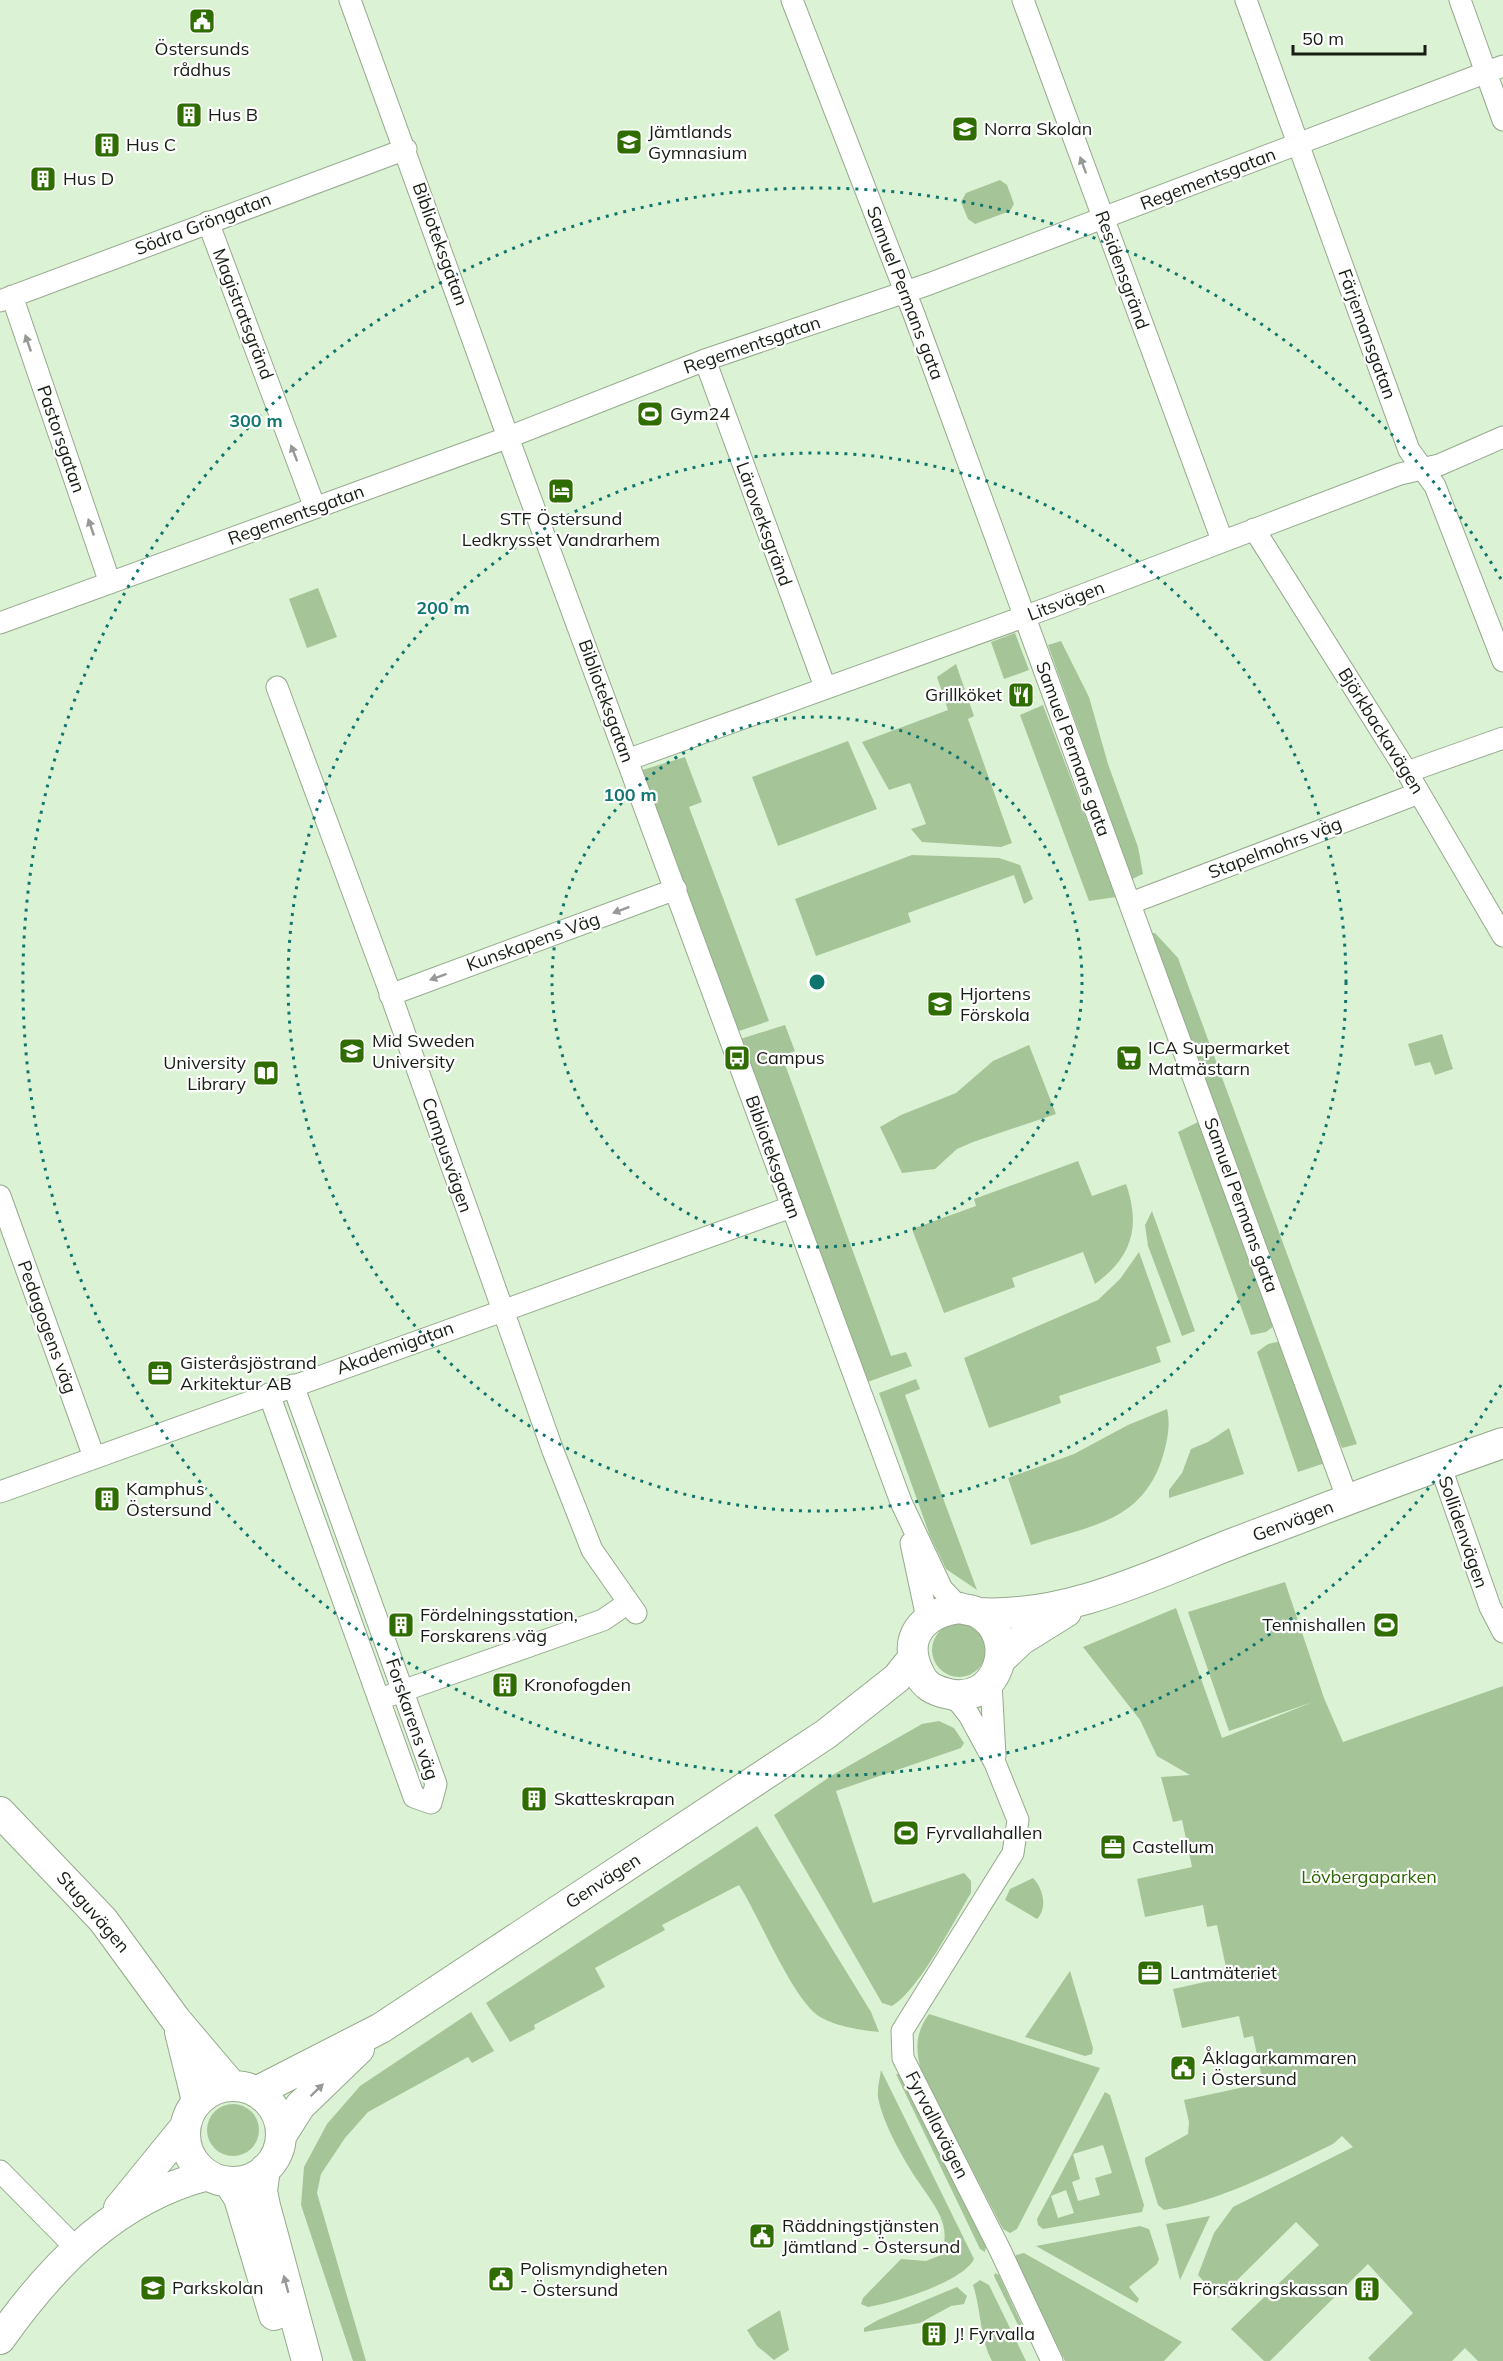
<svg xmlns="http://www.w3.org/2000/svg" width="1503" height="2361" font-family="Mulish,sans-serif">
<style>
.green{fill:#a5c598;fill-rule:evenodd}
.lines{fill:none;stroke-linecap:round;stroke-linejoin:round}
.street-casing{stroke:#95aa8d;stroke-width:23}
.secondary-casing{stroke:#95aa8d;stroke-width:32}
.street{stroke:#fff;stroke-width:21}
.secondary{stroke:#fff;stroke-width:30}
.oneway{fill:#969995}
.ring{fill:none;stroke:#0f766e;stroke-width:3;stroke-dasharray:3 6}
.labels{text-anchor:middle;stroke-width:4.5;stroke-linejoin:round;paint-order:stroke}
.poi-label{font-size:18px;fill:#161d13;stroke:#fff;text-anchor:start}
.street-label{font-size:18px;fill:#161d13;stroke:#fff}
.park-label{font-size:18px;fill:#2c6700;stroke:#fff}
.centre{fill:#0f766e;stroke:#fff;stroke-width:3}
.ring-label{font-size:18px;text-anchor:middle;font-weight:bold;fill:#0f766e;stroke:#fff;stroke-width:4.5;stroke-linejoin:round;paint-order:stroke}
</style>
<rect width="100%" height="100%" fill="#dcf2d4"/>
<path class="green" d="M1000,180L1007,185L1014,204L1010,211L975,224L968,219L961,202L966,193Z
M318,588L337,637L307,648L289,599Z
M1015,633L1029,670L1004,679L991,642Z
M1061,641L1089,697L1108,764L1138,847L1143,874L1132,879L1048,645Z
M956,664L974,716L968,719L1012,843L1001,847L922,842L911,829L926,824L910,783L889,790L862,742L948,710L937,677Z
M1043,705L1116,897L1089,901L1020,715Z
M848,741L877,809L778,846L752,777Z
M685,757L702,802L689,807L769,1021L739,1031L639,771Z
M912,855L999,858L1020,865L1033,899L1024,904L1014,875L908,913L911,922L816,956L795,899Z
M1155,933L1178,958L1357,1444L1342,1448L1308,1367L1149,934Z
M785,1025L795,1051L782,1056L891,1356L906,1352L912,1366L862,1384L740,1039Z
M1442,1034L1453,1069L1435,1075L1430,1062L1415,1066L1408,1044Z
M1029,1045L1056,1114L973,1142L957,1149L935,1169L902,1173L880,1127L901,1115L956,1093L993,1061Z
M1202,1120L1278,1323L1266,1332L1251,1335L1178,1132Z
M1078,1161L1092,1196L1126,1184C1141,1227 1132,1257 1095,1284L1083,1252L1012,1278L1015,1287L944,1313L912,1229L976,1206L974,1199Z
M1152,1211L1195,1331L1182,1336L1148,1246L1145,1225Z
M1139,1252L1171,1342L1156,1347L1161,1362L1059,1396L1061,1403L989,1428L964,1358L1098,1300L1120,1279Z
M1282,1341L1325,1463L1298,1472L1257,1352L1268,1344Z
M916,1379L920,1389L905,1395L977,1590L946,1569L930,1536L879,1393Z
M1167,1409C1171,1425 1167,1443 1162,1459C1141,1523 1088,1526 1031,1545L1008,1478L1074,1454L1128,1425Z
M1229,1428L1244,1474L1169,1498V1490L1182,1473L1191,1449L1208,1442Z
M1285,1582L1324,1698L1343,1742L1503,1686V2361H1478L1465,2348L1452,2361H1371L1368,2358L1413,2313L1368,2264L1270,2361H1264L1231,2329L1319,2245L1296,2222L1219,2298L1198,2275L1214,2233L1233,2207L1353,2147L1342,2136L1333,2144C1277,2171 1225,2199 1164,2210L1158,2205L1145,2162V2158L1188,2134L1189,2122L1184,2100L1263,2083L1253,2036L1244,2038L1239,2016L1182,2028L1173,1989L1228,1977L1217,1925L1207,1927L1203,1905L1145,1917L1137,1879L1192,1867L1182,1820L1173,1822L1161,1777L1190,1775L1157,1756L1140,1720L1083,1647L1176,1608L1222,1738L1313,1702L1229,1731L1188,1612Z
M932 1650a27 27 0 1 1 54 0a27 27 0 1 1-54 0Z
M939,1721L954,1728L964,1743L961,1748L836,1791L873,1903L964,1873L971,1881V1893C953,1922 920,1989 892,2006L882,2003L774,1815L831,1776L922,1724Z
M757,1826L871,2012L879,2032C860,2030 833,2026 817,2015C790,1994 759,1916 739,1885L662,1925L665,1930L595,1968L605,1987L534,2025L535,2029L510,2042L486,2003Z
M1033,1878C1043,1888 1048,1908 1037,1919L1005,1900L1010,1889Z
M1070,1971L1093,2048L1092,2054L1085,2056L1025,2037Z
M471,2012L494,2051L472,2063L468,2057L368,2112L345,2138L321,2174L317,2193L366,2361H353L301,2205L304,2167L327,2124L360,2086Z
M929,2014L1100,2068L1017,2229L1010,2233L1003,2229L922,2073C915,2051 915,2033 929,2014Z
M881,2070L974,2259C963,2282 893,2303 868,2307L861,2304L863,2298L901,2259L926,2261L941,2255C952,2225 936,2208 920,2184C905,2163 882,2122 878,2097C877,2089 880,2078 881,2070Z
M896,2074H899L986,2246L985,2252L980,2249Z
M1105,2092L1110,2095L1144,2205L1142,2212L1043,2229L1038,2225L1037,2219ZM1103,2145L1112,2173L1095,2178L1100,2195L1078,2201L1072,2182L1080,2179L1073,2154ZM1066,2190L1074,2213L1058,2218L1051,2196Z
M207 2130a26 26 0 1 1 52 0a26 26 0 1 1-52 0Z
M1210,2216L1180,2280L1166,2224Z
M1140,2226L1149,2229L1159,2259L1157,2264L1129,2287L1139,2299L1137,2303L1036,2246Z
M1024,2253L1182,2342L1164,2361H1065L1015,2260L1016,2255Z
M995,2273L999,2275L1025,2332L1021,2331L994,2276Z
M980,2280L989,2285L1026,2361H992C980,2339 981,2309 973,2285Z
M957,2287L967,2296L964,2304L951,2306L920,2323L864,2332V2328L878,2320Z
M780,2310L789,2350L774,2360L757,2346L747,2330Z"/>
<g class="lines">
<defs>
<path id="street" d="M350,0L513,451L901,1502L942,1589L960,1608
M792,0L915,317L1348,1500
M1023,0L1222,540
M1246,0L1409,450L1435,486L1503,661
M1460,0L1503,120
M208,222L315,508
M12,296L110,583
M0,301L406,149
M705,360L825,687
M1254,529L1407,772L1503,936
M0,623L509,437L705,360L929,284L1503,66
M277,687L387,984L553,1451L592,1550L636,1613
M627,760L1051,607L1400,474L1439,465L1503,437
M1407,772L1503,738
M1131,903L1419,793
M390,995L676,889
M0,1196L94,1457
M269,1394L414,1797L431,1803L436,1784L293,1385
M1440,1465L1490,1607L1503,1632
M0,1492L791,1207
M911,1543L927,1618
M991,1682L995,1756
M391,1695L603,1620L628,1603
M954,1696L969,1715L995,1763L1018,1820L1013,1853L902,2031L903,2058L1000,2250L1052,2361
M0,2171L76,2248"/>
<path id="secondary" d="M960,1608C965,1610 973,1610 978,1613C1021,1636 998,1709 945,1693C934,1690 925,1686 920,1675C900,1638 923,1613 960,1608Z
M978,1613C1068,1618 1152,1575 1234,1543C1324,1509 1413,1474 1503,1443
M1001,1659L1021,1640L1066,1612
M0,1812L103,1920L176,2020L232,2086
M180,2032L197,2101
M185 2134a48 48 0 1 1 96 0a48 48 0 1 1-96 0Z
M256,2092L381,2028L826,1734L897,1678L913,1658
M281,2136L300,2106L359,2049
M265,2169L262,2191L265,2206L307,2361
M229,2182L239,2198L274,2315
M119,2208L185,2127
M0,2339C52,2265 117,2198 208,2175"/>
</defs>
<use href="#street" class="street-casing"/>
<use href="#secondary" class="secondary-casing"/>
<use href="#street" class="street"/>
<use href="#secondary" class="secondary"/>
</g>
<defs><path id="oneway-solid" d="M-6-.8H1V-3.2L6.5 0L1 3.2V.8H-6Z" transform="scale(1.5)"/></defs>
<g class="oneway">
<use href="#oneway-solid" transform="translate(1083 165) rotate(-110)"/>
<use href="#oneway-solid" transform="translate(28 343) rotate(-109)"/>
<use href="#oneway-solid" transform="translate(294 453) rotate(-111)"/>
<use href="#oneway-solid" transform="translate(91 527) rotate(-109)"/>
<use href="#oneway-solid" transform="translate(621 910) rotate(159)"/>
<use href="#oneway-solid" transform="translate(438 977) rotate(160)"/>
<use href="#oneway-solid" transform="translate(317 2090) rotate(-44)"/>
<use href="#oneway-solid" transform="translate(286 2284) rotate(-105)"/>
</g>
<g class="ring">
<circle cx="817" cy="982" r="265"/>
<circle cx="817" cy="982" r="529"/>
<path d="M1501 1385A794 794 0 1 1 1501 579"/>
</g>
<defs>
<symbol id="civic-square" viewBox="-11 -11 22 22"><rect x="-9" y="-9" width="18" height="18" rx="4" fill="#2f6d00" stroke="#fff"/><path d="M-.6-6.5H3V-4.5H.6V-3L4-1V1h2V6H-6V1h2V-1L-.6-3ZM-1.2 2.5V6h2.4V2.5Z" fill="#fff"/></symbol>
<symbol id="building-square" viewBox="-11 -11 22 22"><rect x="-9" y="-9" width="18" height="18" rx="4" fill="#2f6d00" stroke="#fff"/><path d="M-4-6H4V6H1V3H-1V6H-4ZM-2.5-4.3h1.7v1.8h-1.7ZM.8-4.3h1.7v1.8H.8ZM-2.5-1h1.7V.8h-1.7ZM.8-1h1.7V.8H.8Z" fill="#fff"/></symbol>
<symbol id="school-square" viewBox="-11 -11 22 22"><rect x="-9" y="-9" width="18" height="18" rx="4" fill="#2f6d00" stroke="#fff"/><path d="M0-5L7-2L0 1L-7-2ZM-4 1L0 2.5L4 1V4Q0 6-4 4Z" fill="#fff"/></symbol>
<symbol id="stadium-square" viewBox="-11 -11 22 22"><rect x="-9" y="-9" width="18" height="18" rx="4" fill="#2f6d00" stroke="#fff"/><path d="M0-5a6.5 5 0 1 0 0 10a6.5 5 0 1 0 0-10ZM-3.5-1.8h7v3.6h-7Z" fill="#fff"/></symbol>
<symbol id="hotel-square" viewBox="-11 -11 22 22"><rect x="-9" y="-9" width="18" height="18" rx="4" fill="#2f6d00" stroke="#fff"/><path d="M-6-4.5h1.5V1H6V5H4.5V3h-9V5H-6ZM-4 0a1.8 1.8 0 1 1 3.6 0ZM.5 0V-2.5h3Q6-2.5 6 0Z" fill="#fff"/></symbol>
<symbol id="restaurant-square" viewBox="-11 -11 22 22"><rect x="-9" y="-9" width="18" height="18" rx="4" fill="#2f6d00" stroke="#fff"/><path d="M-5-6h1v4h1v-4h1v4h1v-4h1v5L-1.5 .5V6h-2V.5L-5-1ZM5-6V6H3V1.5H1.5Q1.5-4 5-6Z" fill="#fff"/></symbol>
<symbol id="university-square" viewBox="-11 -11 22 22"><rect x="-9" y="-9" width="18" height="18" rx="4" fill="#2f6d00" stroke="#fff"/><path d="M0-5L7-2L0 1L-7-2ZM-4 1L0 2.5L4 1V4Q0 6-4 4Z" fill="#fff"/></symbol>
<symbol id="bus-square" viewBox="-11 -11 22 22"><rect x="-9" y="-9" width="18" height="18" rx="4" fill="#2f6d00" stroke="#fff"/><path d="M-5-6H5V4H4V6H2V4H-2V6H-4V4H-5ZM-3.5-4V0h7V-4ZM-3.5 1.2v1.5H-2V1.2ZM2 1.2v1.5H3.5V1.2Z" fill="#fff"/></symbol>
<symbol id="supermarket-square" viewBox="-11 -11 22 22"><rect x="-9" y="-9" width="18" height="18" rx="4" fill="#2f6d00" stroke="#fff"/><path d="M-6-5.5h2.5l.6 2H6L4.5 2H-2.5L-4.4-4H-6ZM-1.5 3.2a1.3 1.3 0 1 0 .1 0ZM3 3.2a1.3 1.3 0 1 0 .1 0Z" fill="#fff"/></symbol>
<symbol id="library-square" viewBox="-11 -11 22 22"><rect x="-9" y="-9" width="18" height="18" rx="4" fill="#2f6d00" stroke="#fff"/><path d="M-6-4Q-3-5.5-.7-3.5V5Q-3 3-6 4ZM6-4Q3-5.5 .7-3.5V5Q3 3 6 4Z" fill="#fff"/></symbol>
<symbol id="office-square" viewBox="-11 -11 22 22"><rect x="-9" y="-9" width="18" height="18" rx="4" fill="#2f6d00" stroke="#fff"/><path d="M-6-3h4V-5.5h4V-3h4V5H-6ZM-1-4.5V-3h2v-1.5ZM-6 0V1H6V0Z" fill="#fff"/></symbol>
</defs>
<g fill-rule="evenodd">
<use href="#civic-square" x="187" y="6" width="30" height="30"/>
<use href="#building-square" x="174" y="100" width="30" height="30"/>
<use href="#school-square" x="950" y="114" width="30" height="30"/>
<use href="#school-square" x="614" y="127" width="30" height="30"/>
<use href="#building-square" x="92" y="130" width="30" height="30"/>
<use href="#building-square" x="28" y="164" width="30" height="30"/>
<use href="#stadium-square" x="635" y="399" width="30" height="30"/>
<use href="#hotel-square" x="546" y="476" width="30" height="30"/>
<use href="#restaurant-square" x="1006" y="680" width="30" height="30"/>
<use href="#school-square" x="925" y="989" width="30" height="30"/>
<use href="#university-square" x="337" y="1036" width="30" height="30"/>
<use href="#bus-square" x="722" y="1043" width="30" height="30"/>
<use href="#supermarket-square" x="1114" y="1043" width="30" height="30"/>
<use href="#library-square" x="251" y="1058" width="30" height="30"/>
<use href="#office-square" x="145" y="1358" width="30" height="30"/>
<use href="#building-square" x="92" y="1484" width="30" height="30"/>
<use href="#building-square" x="386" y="1610" width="30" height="30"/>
<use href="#stadium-square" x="1371" y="1610" width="30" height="30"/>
<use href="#building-square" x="490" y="1670" width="30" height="30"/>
<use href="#building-square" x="519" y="1784" width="30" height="30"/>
<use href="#stadium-square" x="891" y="1818" width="30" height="30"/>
<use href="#office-square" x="1098" y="1832" width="30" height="30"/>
<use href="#office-square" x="1135" y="1958" width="30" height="30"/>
<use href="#civic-square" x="1168" y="2053" width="30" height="30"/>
<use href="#civic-square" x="747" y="2221" width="30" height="30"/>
<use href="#civic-square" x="486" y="2264" width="30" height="30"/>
<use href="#school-square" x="138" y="2273" width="30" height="30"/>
<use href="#building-square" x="1352" y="2274" width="30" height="30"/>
<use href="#building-square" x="919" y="2319" width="30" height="30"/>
</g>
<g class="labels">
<g class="poi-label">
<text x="202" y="55" text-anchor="middle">Östersunds<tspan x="202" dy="21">rådhus</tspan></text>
<text x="208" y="121">Hus B</text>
<text x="984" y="135">Norra Skolan</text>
<text x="648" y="138">Jämtlands<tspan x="648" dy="21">Gymnasium</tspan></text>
<text x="126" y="151">Hus C</text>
<text x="63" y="185">Hus D</text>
<text x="670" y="420">Gym24</text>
<text x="561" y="525" text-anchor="middle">STF Östersund<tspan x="561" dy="21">Ledkrysset Vandrarhem</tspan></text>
<text x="1002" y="701" text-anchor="end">Grillköket</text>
<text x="960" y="1000">Hjortens<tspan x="960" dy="21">Förskola</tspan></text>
<text x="372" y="1047">Mid Sweden<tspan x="372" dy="21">University</tspan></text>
<text x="1148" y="1054">ICA Supermarket<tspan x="1148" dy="21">Matmästarn</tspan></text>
<text x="756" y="1064">Campus</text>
<text x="246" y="1069" text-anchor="end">University<tspan x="246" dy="21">Library</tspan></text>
<text x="180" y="1369">Gisteråsjöstrand<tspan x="180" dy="21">Arkitektur AB</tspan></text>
<text x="126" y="1495">Kamphus<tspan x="126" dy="21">Östersund</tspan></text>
<text x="420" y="1621">Fördelningsstation,<tspan x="420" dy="21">Forskarens väg</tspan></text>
<text x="1366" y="1631" text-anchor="end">Tennishallen</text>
<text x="524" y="1691">Kronofogden</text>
<text x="554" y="1805">Skatteskrapan</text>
<text x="926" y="1839">Fyrvallahallen</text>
<text x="1132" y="1853">Castellum</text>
<text x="1170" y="1979">Lantmäteriet</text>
<text x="1202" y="2064">Åklagarkammaren<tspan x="1202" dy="21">i Östersund</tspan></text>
<text x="782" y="2232">Räddningstjänsten<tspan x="782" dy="21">Jämtland - Östersund</tspan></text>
<text x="520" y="2275">Polismyndigheten<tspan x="520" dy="21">- Östersund</tspan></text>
<text x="172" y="2294">Parkskolan</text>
<text x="1348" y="2295" text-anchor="end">Försäkringskassan</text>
<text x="954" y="2340">J! Fyrvalla</text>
</g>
<g class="street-label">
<text transform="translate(1208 179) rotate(-21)" y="6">Regementsgatan</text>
<text transform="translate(203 224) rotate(-21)" y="6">Södra Gröngatan</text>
<text transform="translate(440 244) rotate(70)" y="6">Biblioteksgatan</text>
<text transform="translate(1122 270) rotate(70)" y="6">Residensgränd</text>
<text transform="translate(905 293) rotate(69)" y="6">Samuel Permans gata</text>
<text transform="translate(243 314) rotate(69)" y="6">Magistratsgränd</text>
<text transform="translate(1367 334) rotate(70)" y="6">Färjemansgatan</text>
<text transform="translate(752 345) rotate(-19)" y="6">Regementsgatan</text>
<text transform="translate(61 439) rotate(71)" y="6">Pastorsgatan</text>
<text transform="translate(296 515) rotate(-20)" y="6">Regementsgatan</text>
<text transform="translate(764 524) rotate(70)" y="6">Läroverksgränd</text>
<text transform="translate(1066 601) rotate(-21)" y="6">Litsvägen</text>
<text transform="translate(606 701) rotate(70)" y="6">Biblioteksgatan</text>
<text transform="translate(1381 731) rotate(58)" y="6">Björkbackavägen</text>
<text transform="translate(1073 749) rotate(70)" y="6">Samuel Permans gata</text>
<text transform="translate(1275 848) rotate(-21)" y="6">Stapelmohrs väg</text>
<text transform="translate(533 942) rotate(-20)" y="6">Kunskapens Väg</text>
<text transform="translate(447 1155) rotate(71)" y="6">Campusvägen</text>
<text transform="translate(773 1157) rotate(70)" y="6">Biblioteksgatan</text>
<text transform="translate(1241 1205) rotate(70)" y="6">Samuel Permans gata</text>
<text transform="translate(47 1327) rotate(70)" y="6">Pedagogens väg</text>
<text transform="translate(395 1348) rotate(-20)" y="6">Akademigatan</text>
<text transform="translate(1293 1521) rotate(-21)" y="6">Genvägen</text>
<text transform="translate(1463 1532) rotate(71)" y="6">Sollidenvägen</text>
<text transform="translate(412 1719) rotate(71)" y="6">Forskarens väg</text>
<text transform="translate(603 1881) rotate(-33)" y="6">Genvägen</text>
<text transform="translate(93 1912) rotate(49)" y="6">Stuguvägen</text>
<text transform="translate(937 2125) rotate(63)" y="6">Fyrvallavägen</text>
</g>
<g class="park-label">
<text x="1369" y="1883">Lövbergaparken</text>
</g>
</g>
<circle cx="817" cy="982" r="9" class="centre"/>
<g class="ring-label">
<text x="256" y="427">300 m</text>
<text x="443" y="614">200 m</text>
<text x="630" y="801">100 m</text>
</g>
<path d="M1293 45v9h132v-9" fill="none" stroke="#161d13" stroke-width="3"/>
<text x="1302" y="45" font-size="18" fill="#161d13" stroke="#ffffff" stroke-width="4.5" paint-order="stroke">50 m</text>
</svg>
